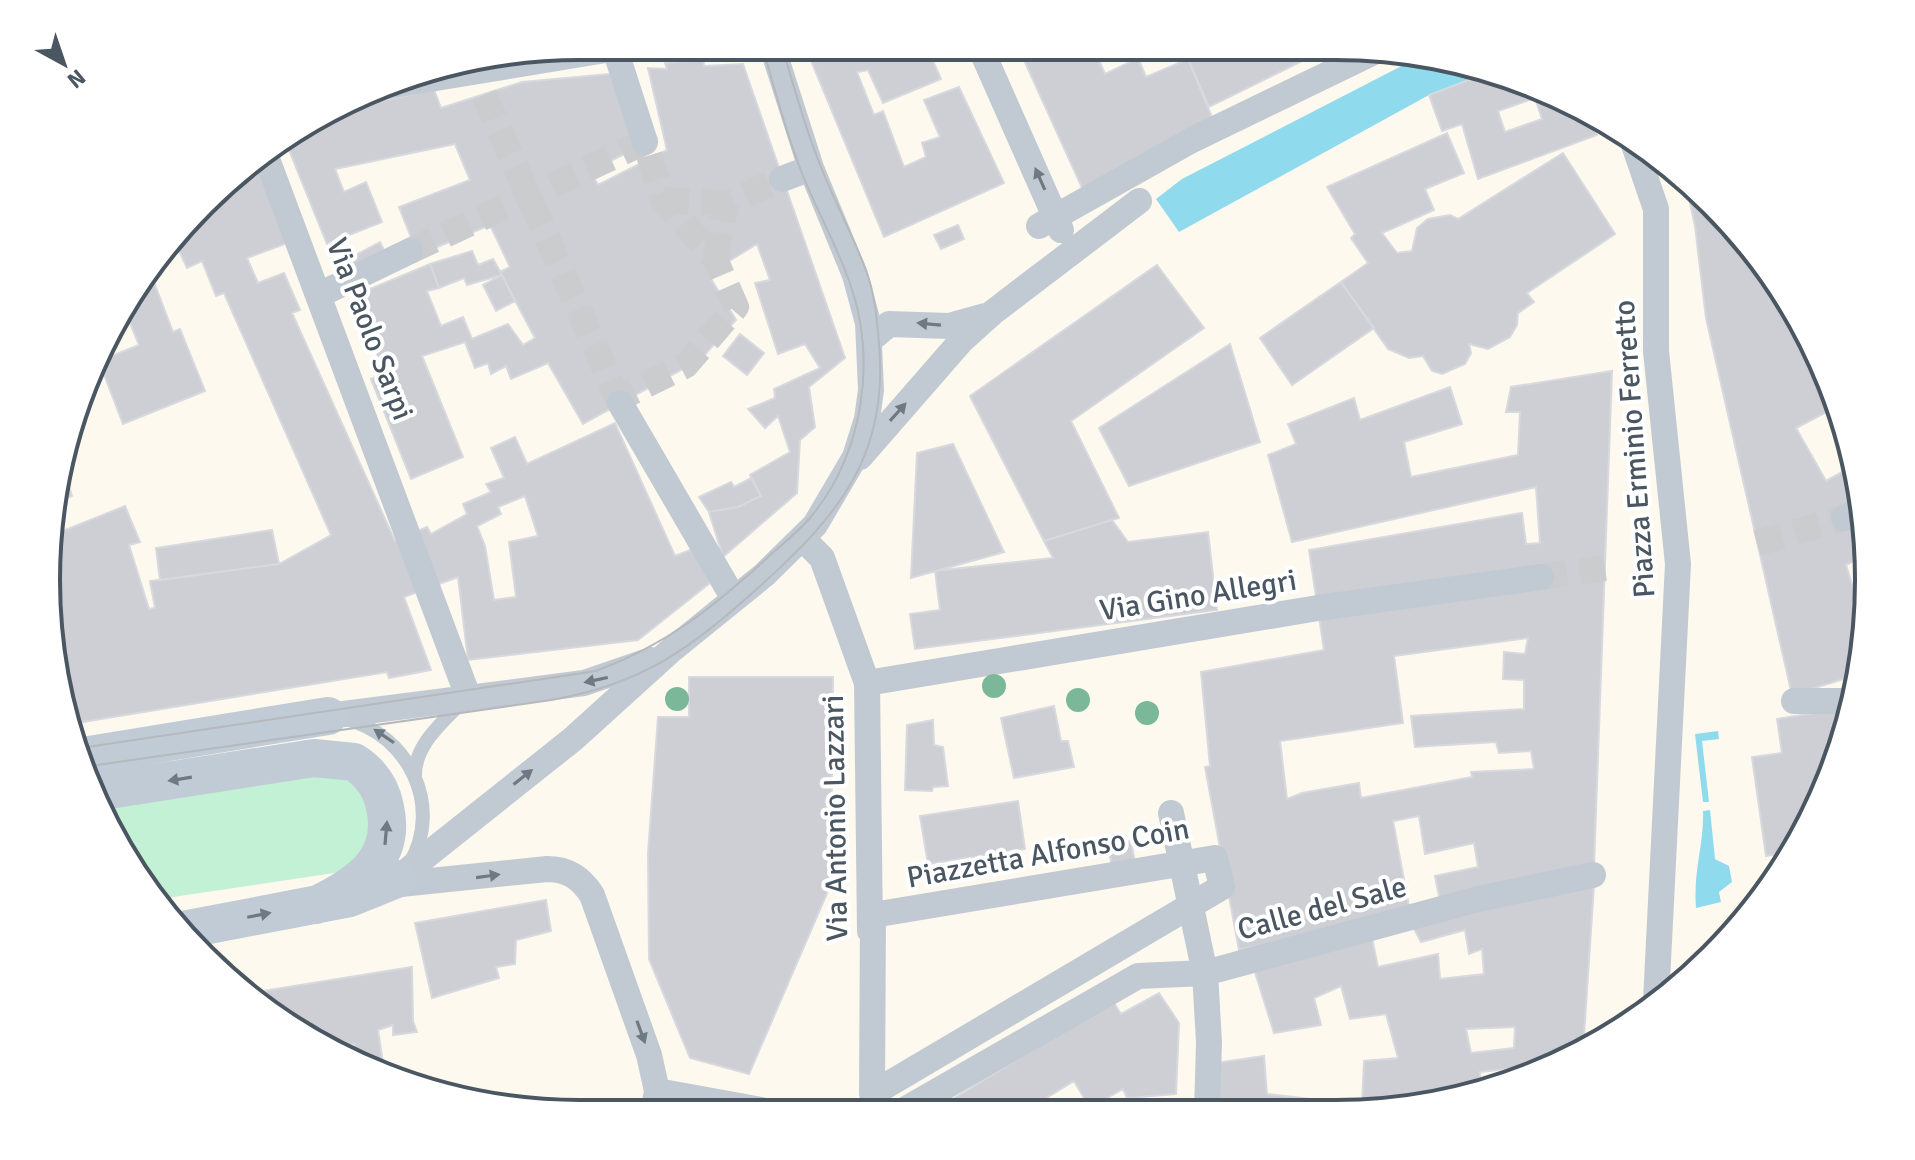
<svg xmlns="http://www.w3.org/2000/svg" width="1915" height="1160" font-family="Signika,sans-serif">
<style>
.commercial{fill:#fdf9ef}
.green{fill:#c3f1d5}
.water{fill:#90daee}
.building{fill:#cdcfd5;stroke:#d7d9de;stroke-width:2;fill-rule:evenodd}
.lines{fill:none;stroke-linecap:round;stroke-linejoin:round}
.street-tunnel{stroke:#caccce;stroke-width:26;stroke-dasharray:26 13;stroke-linecap:butt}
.lane{stroke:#c1cad2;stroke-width:14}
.street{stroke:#c1cad2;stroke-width:26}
.secondary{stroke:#c1cbd6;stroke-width:38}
.tram{stroke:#b5b8bd;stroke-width:2}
.tree{fill:#7bb799}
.oneway{fill:#6e7983}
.oneway2{fill:#6e7984}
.labels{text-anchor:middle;stroke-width:8;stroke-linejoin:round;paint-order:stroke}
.street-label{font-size:30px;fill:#4a5661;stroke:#fff}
.rim{fill:none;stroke:#4a5661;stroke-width:4}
</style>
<rect width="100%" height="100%" fill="#f5f3f3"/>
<path class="commercial" d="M580,46L1370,47L1507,74L1632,136L1713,203L1779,284L1829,376L1859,476L1869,580L1859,685L1828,785L1779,877L1712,958L1602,1042L1506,1086L1370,1113H545L408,1086L283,1024L156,905L74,752L46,580L74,409L136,283L255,156L409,74Z"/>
<path class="green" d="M337,771C366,793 368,807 372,842L341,872L153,900L103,805Z"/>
<path class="water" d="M1419,57L1492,71L1429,95L1179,232L1156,199L1182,179Z
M1718,731L1719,739L1702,741L1709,802H1703L1695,734Z
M1710,810L1715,859L1729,866L1732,882L1719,892L1721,902L1696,908C1693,870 1704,846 1703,811Z"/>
<path class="building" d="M805,46L927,47L941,79L883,103L868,70L857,72L874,115L883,111L904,167L926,157L922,143L940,137L924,100L959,87L1004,183L884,237Z
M1018,47H1093L1105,74L1138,58L1146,77L1188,59L1214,122L1083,190Z
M1214,47H1297L1304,60L1209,107L1188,59Z
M1297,47H1354L1332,58L1327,48L1304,60Z
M703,59L704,66L743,64L845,358L809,387L815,427L800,440L797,493L723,557L709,512L738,507L761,496L750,475L790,452L778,416L765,428L748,409L775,398L774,389L820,368L805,344L778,354L755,283L770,280L757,244L708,274L736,320L701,359L583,424L548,363L511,379L506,366L491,374L488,363L475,368L465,342L422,356L463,457L411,479L371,379L385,373L353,296L430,264L439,288L427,291L441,326L463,317L472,339L508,324L523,345L535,338L500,272L510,267L490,225L418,255L399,207L470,180L455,144L335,169L344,192L366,182L382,222L327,244L285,140L342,110L360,105L434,90L441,108L522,82L620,73L643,145L590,171L598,185L667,150L648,68L667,69L665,63Z
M1492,71L1507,74L1590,115L1597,135L1478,179L1462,124L1442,131L1429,95ZM1535,98L1542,119L1505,132L1498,111Z
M1447,133L1464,173L1425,189L1434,210L1382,233L1397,253L1412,251L1417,228L1428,219L1450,215L1458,219L1563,153L1615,234L1527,293L1534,302L1518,313L1517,325L1510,337L1488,349L1469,344L1471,353L1465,364L1442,374L1432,371L1423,356L1409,358L1388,349L1341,282L1368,263L1351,238L1355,234L1327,187Z
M256,156L293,241L247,258L258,283L284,273L300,310L292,313L395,541L427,527L431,534L467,514L463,504L491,492L486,484L504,478L491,448L515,437L527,464L615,423L675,556L695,548L710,583L638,640L468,660L458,577L404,597L431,670L389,678L387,672L70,724L46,580L53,535L125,506L140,542L129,545L149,609L155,608L150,581L279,564L331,535L224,293L216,296L202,261L187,268L175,242ZM525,496L538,536L509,542L516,597L494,600L485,546L477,526L501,514L498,507Z
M1685,180L1713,203L1779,284L1829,376L1838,406L1796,428L1826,481L1855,465L1859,476L1868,571L1862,557L1846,565L1863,619L1865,617L1860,674L1792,695L1706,318L1695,226Z
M958,225L964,239L941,249L934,235Z
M380,242L387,256L344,279L337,265Z
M472,251L478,265L493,259L502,275L467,285L464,278L439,288L430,264Z
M1157,265L1204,328L1071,421L1119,518L1044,541L970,396Z
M149,269L173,332L180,329L205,391L123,424L99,361L139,345L124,308L136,283Z
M502,275L515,301L496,311L483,285Z
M1341,282L1374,328L1292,385L1260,338Z
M740,334L764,353L747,375L723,356Z
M1230,344L1260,442L1129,486L1099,428Z
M1612,371L1594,866L1440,901L1435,876L1478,867L1474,843L1425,854L1419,816L1393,821L1410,912L1239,950L1205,767L1210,766L1201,672L1324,650L1309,550L1522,513L1526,544L1540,543L1536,487L1292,542L1268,455L1296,444L1288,424L1354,398L1360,420L1450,387L1462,424L1404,442L1411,477L1518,455L1520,412H1506L1511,387ZM1528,638L1525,654L1504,652L1503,679L1524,680V709L1411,716L1415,747L1496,742L1499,753L1531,751L1534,769L1471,772L1472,777L1361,798L1359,783L1302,793L1287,799L1280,741L1403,723L1394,656Z
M953,444L1004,552L911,578L917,453Z
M64,472L72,496L59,501Z
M751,478L761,496L738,507L709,512L699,497L731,482L734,487Z
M1112,520L1128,542L1208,532L1217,610L915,649L910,614L940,610L935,571L1053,558L1044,541Z
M272,530L279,564L160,580L156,548Z
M689,677H833L831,884L749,1074L690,1058L649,959L648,853L658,717H689Z
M1054,706L1061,741H1068L1074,767L1014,778L1001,718Z
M1852,707L1828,785L1792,852L1766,856L1752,757L1782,753L1777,719Z
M933,720L934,745L943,747L948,786L933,787L932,791L905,790L907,725Z
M1018,801L1025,849L928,864L920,816Z
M1131,841L1136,869L1113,873L1108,845Z
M1594,885L1583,1051L1517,1081L1515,1068L1480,1072V1086L1432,1094V1101L1370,1113H1208L1209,1064L1264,1056L1267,1094L1362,1105L1364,1061L1398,1058L1386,1014L1350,1019L1341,986L1314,998L1321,1025L1274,1033L1254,969L1372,938L1378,967L1438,954L1440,979L1484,974L1482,949L1469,954L1465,930L1421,942L1411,923ZM1515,1027L1514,1048L1471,1053L1466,1029Z
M546,900L551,931L516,940L515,964L496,967L499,978L432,998L415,923Z
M412,967L413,1021L417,1032L393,1035V1025L378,1030L383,1063H361L354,1044L332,1048L283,1024L251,993Z
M1159,993L1179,1023L1176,1094L1127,1098L1123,1089L1090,1108L1074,1081L1022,1113H930L1113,1001L1121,1014Z"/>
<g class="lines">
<path class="street-tunnel" d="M484,95L620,403
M663,200L726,203
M410,251L645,142L663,200L715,259L736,307L686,365L618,399
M715,259L726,203L782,179
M1757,543L1844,518
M1541,577L1605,568"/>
<path class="lane" d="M346,719C409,735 443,806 410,863
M415,775C415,744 443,722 463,701"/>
<path class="street" d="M614,46L645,142
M980,47L1061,230
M387,86L630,46
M1631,136L1656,209V351L1678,564L1656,1001
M264,151L466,691
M782,179L811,168
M1039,226L1192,140L1380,49
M323,293L410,251
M870,340L889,324L949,326L985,316
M620,403L734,599
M860,457L962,340L992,313L1139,201
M1844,518L1862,510
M803,539L822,558L867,683L870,931
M867,683L1318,608L1541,577
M1794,701H1854
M328,716L584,683L651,660
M1215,858L1222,887L872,1094L873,915Z
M397,879L573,739L669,652L764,575L815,525L855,457L867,419L871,390L868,323L855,275L811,168L772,46
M391,885L547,869C568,869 581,878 592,895L649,1055L657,1091L653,1113
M657,1091L778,1113
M899,1113L1138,976L1205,973L1171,813
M1207,1113L1209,1042L1205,973L1478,899L1593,875"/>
<path class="secondary" d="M77,757L328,716
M96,792L314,758L354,762C371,773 381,787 385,807C397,859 358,885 316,905
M183,930L350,898L397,879"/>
<path class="tram" d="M74,749L596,671C666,645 711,609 766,559C780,546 797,533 810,518C864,453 878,358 848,278C835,242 816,209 802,173C785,132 775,88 762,46
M83,767L551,700C644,684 691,648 759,587C838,516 889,456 879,344C877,320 875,296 867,273C854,237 835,203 821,167C805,129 794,87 782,46"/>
</g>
<g class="tree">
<circle cx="994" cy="686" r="12"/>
<circle cx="677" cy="699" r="12"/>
<circle cx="1078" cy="700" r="12"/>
<circle cx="1147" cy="713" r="12"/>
</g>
<defs><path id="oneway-solid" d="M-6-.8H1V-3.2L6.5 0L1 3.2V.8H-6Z" transform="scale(2)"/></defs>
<g class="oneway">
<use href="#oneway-solid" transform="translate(1040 179) rotate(-114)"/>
<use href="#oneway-solid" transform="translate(929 324) rotate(-175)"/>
<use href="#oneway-solid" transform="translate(898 412) rotate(-48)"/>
<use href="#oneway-solid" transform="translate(596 680) rotate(168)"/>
<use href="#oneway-solid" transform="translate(384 736) rotate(-146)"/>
<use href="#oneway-solid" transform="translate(523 777) rotate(-38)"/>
<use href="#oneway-solid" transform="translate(488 876) rotate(-8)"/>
<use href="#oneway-solid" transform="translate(641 1032) rotate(70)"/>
</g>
<g class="oneway2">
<use href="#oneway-solid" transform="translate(180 779) rotate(171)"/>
<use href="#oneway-solid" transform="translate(386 833) rotate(-85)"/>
<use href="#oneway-solid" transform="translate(259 915) rotate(-11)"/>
</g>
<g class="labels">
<g class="street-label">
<text transform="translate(370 329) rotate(69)" y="10">Via Paolo Sarpi</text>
<text transform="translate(1634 449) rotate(-94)" y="10">Piazza Erminio Ferretto</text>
<text transform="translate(1198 595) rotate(-9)" y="10">Via Gino Allegri</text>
<text transform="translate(835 818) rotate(-91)" y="10">Via Antonio Lazzari</text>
<text transform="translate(1048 853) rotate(-10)" y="10">Piazzetta Alfonso Coin</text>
<text transform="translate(1322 908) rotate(-15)" y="10">Calle del Sale</text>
</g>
</g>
<path d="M0 0H1915V1160H0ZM580 60H1335A520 520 0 0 1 1855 580V580A520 520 0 0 1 1335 1100H580A520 520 0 0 1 60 580V580A520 520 0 0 1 580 60Z" fill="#fff" fill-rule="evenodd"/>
<path class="rim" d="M580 60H1335A520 520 0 0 1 1855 580V580A520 520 0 0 1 1335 1100H580A520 520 0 0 1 60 580V580A520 520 0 0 1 580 60Z"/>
<g transform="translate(64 64) rotate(140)" stroke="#ffffff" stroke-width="6" paint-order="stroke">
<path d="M0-6L14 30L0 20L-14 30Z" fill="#4a5661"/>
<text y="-12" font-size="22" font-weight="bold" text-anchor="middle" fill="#4a5661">N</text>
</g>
</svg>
